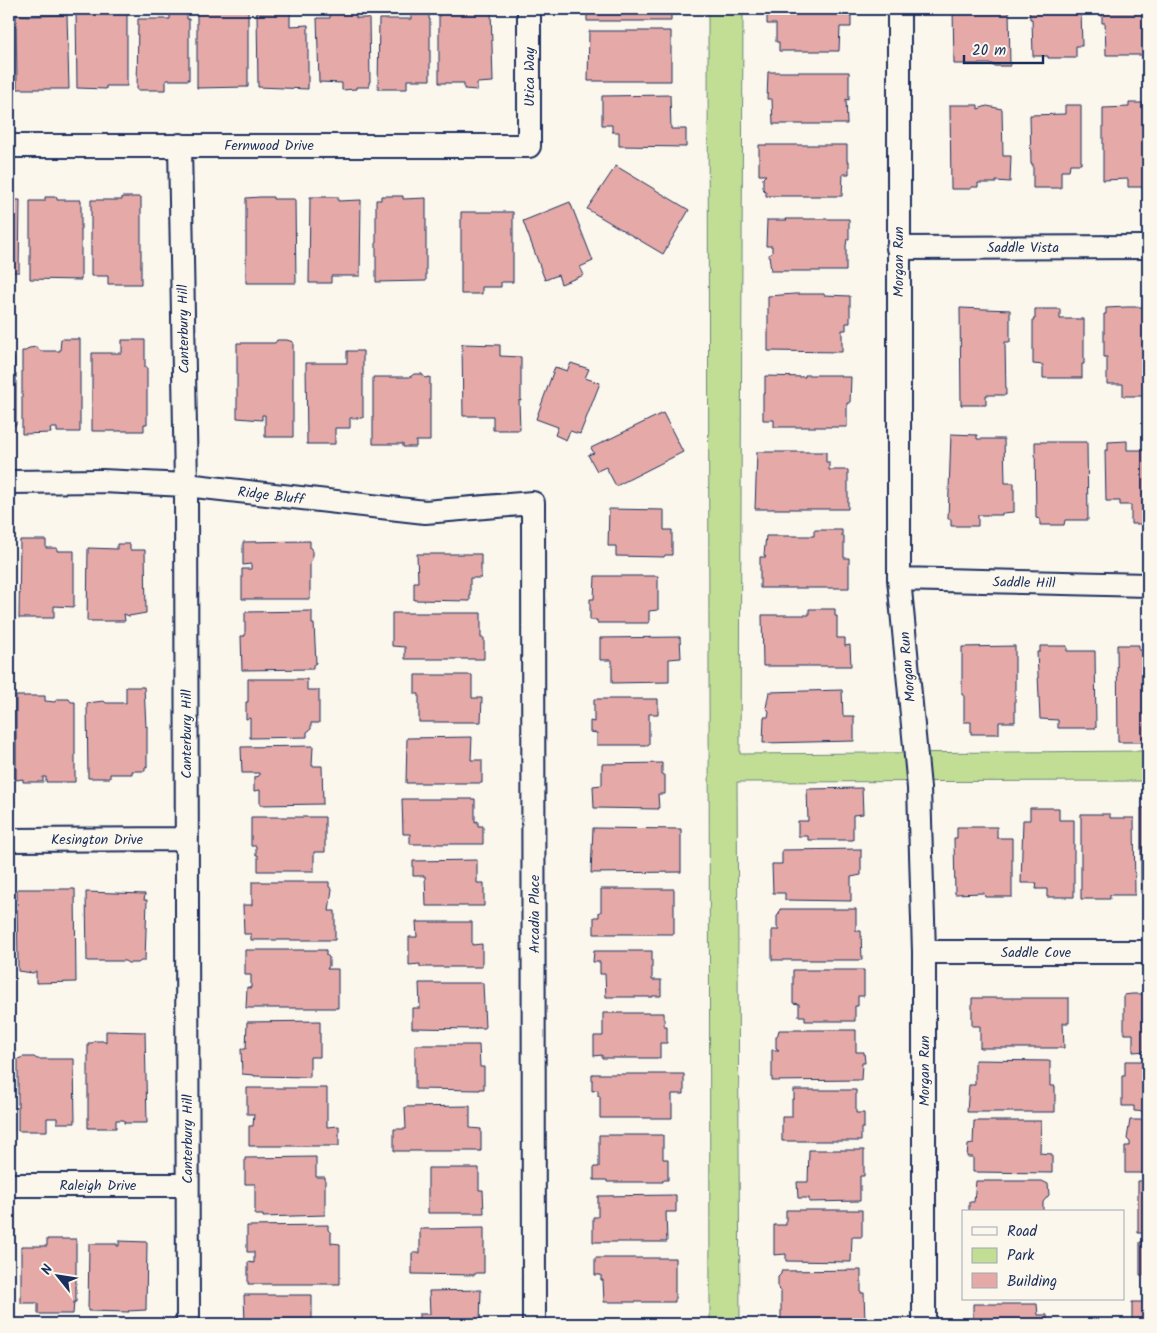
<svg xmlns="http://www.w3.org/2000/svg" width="1157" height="1333" font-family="Kalam,sans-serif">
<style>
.green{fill:#c2de95;stroke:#6e867a}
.building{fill:#e5aaa7;stroke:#1b2f5e}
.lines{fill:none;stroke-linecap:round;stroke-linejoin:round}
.minor-casing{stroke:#1b2f5e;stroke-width:26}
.minor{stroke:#fbf7ec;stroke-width:22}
.labels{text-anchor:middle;stroke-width:4;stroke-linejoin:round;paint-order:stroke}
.street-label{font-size:14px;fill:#1b2f5e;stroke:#fbf7ec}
</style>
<rect width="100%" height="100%" fill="#fbf7ec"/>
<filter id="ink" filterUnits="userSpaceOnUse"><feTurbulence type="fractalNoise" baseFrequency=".02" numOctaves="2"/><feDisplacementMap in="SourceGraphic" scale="10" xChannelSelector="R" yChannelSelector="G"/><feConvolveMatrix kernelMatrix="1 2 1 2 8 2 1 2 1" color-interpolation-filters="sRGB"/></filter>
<g filter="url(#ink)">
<path class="green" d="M708,9H743L740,754L1148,751V781L737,782L740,1324H710Z"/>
<path class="building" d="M76,9H127V86H106V89L77,88Z
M170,9H187V19H189V80H166V90H137L138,19H170Z
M197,9H248V87L197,88Z
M330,9H356V18H369L370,82H369V87H356V89L342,90V83L319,82L317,18H330Z
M411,9H429V19H430V80H407V89H378L379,19H411Z
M439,9H491L493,82L477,83V90L464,89V83H439Z
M587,9H671V21H587Z
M767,9H851V27H840L839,51H779V42H776V24H767Z
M953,9H1009L1010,66H993V64H954Z
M1029,9H1081L1082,46H1076V58H1048V56H1033L1032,19H1030Z
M1102,9H1148V55H1106L1105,23H1102Z
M257,12H290V26L308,25V89L258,87Z
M16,15L31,16L67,15L69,89H17Z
M589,31H671V81H588Z
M768,72H849V100L846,99L847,124H773L772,99H767Z
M670,95L671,129H686V147L619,146V132H612V125H602V96Z
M1129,103H1148V187H1128V179L1103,180V108L1129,107Z
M950,105H978V109L987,106L1002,109L1003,156H1011L1010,182L996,181V183H978V187H971V189H951Z
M1065,105H1081V164H1070L1069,171H1061V188H1033V164H1031L1030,115L1065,114Z
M759,145H847V161H849V174H843L842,196H766V192L763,189V178L766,175H759Z
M616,166L689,210L663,254L587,209Z
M381,196H403V199L426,198V281L376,282V200H381Z
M45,197H57V200H81V280L30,279V201H45Z
M122,197H141V284H108V276H91V200H122Z
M260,197H273V199H295L296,283H246V198Z
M310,197H338V201L361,200L360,276H331V283H309Z
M9,200H20L19,272H9Z
M570,202L593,261L580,267L584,275L561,284L558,275L545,280L523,221Z
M461,212H513V282H501V287H482V294H461Z
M786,219H849V239H847L846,246V271H771L769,255L772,252V246H766L767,220H787Z
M795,294H824V295L850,296V323H846V330H842V352L768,351V296Z
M1127,307H1148V396H1123V384H1107V357H1104V314H1106V308Z
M960,308L1010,310V342H1005L1006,395H986V405H961Z
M1035,309H1060V319H1084V364H1082V378H1043V365L1033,364V319H1035Z
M61,339H80V432H57V428H50L51,433L22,434V351H26L29,348L37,347L40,351H60Z
M122,340H145V367H147V424H144V431H92V353H122Z
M277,340H287L293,342V437H265V415H262V420L237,418V343H275Z
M462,344L500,345V356L521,357V401L519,400L520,430H493V416H463Z
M347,351H363V418H350V428H335V444H307L306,363H347Z
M9,358H14V375L16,374V425H9Z
M571,363L589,369L585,378L600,383L580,434L570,431L566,440L555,435L558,427L536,419L555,367L567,371Z
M414,374H422L425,378L430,377V441H416V447H403V444H373V377H410Z
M805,375H841V377H851L850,403H847V427H774V420H763V393H765V376L805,377Z
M663,413L683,452L616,486L606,467L597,471L588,455L594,453L591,448Z
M951,434L977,435V439H1004L1005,483H1014V512L1002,513V515H978V526H951V519H948Z
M1127,441V450H1148V524H1131V505H1120V501H1106L1105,450H1108V442Z
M1035,442H1087L1088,520H1065L1064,525H1040V519L1036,518Z
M757,452H826V462H829V470H848V509H755Z
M609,509L664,510V530H672V555H665L664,557L616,556V546H608Z
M814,530H842V536H844V558H849V588H760V557H766L764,555L766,536H814Z
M20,540H46V548H57V551H74V607L54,606V618H19Z
M310,541V548L312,550V559L310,562V599H242V569H251V564L243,565V542Z
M117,544H130V550H145L146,613L129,616L124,614L125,621H87L88,548L117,549Z
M417,554H481V578H470V601L414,600V582H418Z
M595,576H658V610L649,611V623H597V620H590V599H594Z
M809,609H835V616H837V638H845V646L850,645L851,666H763L762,615H809Z
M312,611V624H314L316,663L313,665V669L242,670L241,636H245V612Z
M392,613H481V638H484V659H405V647L392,646Z
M680,637L681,658L669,659V682L612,683V660H600V638Z
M1117,645H1139V650H1145V658H1148V742H1118Z
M1015,646V722H999V734H971V722H964V695H962V647Z
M1040,646H1067V651H1095L1096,728H1058V720L1040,719L1037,652H1040Z
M415,675H472V698H482L481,722H419V694H415Z
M248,679H307V690H319V723H311V729L307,732V737L250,738V718L246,719V702H248Z
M126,687H144L146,727L147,726V767H145V771H132V774H110V778H88L87,703L104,701L106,703H126Z
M842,690L843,716H854V741L763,743L764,717H768L769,711L766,708L769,692Z
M16,696H45V701L55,702L57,699H69L71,702H75V782H46V777H43V782H23V779L16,780Z
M594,699H658V714H649V745H597V733L590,732V721L594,722Z
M472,737L471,760H482V783H406L407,738Z
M313,746L312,766H322L323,804L260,805V790L254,791V777L259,776V773H242L241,747Z
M662,763V775H665V794H658L659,809L594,808L593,786L602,785V764Z
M862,788L863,814L853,815V840H808V836H798V821H808L807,789Z
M402,799H475V822L478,821V826H483V844H410V834H403Z
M1030,808H1059V820H1074V897H1047V889H1036L1037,883H1021L1023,820H1030Z
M1141,808H1148V900H1145V893H1141Z
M1081,814H1110V818H1134L1135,895H1110V899H1081Z
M251,817H325V852H314V871H258V855H256V846H251Z
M957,827H997V838H1012V897H985L984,893L955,894L954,838H957Z
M593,828L681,829V872L591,873Z
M861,849V875L851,877V901L785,900V893H773L772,864H782V850Z
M477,860V883H484V906H426L425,876H413V861Z
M252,882H329V887L332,889L329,911H335V940H251V934H244L243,905H252Z
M17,889H75L76,982L36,983V971L33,973L18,971Z
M601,889H674V934H594V917H599V912H601Z
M86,892L145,894L144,900H147L145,961H141L138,963H128L125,961H87Z
M780,909H856V931H861L862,960H772V930H779L777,927V916L779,914Z
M416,922H472V945L482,944V967H420V964L409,965V937H417Z
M245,950H326V955L329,957V966L327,969H338V1008H246L247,987L251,988V975H245Z
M594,951H652V980H661V996H652V997H606L605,974H600V962H593Z
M793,970H864V996H858V1006H855V1021H805V1016H799V1004L793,1003Z
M419,983H483L485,1028H475L476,1029L412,1028V1008H420Z
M1132,994H1148V1051L1133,1052V1034H1124V995Z
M972,998H1069V1023H1063L1064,1048H980V1026H972Z
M603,1013H664V1026H667V1043H660V1058H602V1055L594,1056V1036H603Z
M320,1021V1057H310V1077L254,1076V1075L242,1074L241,1049H246L247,1022Z
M779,1030H856V1052H864L865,1063H862L861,1080L772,1081V1050H779L776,1048V1037L778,1034Z
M106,1031L145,1032L147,1123H124V1120H116V1128H88V1043H92L95,1041H103L106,1043Z
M415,1045H479L480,1067H484V1089H480V1090L415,1089Z
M23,1057H34L37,1059H74L75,1123H57V1118H47V1131H18V1059Z
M975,1060L1050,1061V1086H1055V1112H967L969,1085H975Z
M1125,1061H1148V1112L1134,1111V1106H1122V1076H1125Z
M592,1074H684V1094H672V1118H600V1096H598V1090L592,1091Z
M247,1088H327V1127L339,1126V1146H249V1126H253L254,1114H247Z
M794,1090H856V1113H864V1128H861V1141H782V1117H792V1099H794Z
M470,1106V1128L481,1129V1151H394V1129H406L405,1107Z
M1130,1120H1148V1173H1125V1146H1130V1142L1127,1139Z
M974,1121H1041L1040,1153L1052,1154V1173L973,1172V1157H967L968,1145L973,1144Z
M599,1135H663V1159H668V1180H663V1182H607V1180H594V1167H599Z
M809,1150H864V1176H860V1201L809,1202V1198H798L797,1182H808Z
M316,1157V1177H325V1215L263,1217V1215H255V1184H245V1158Z
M428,1168H479V1190H483L484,1213H428Z
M976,1181H1042L1048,1184L1049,1195L1043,1202V1212H969V1202H974Z
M1138,1181H1148V1233H1138Z
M676,1195V1212H666L667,1242H593V1217H598V1196Z
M786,1210H862V1237H852L851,1262L786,1261V1254L774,1255V1225H786Z
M328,1225V1230L331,1233V1243L340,1244V1284H248V1262L254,1263V1252H247V1226Z
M484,1228V1273H475V1275L412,1274V1253H420V1229Z
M47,1239H76V1302H74L73,1314H38V1303H21V1246H47Z
M119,1241L147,1242L146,1310L128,1311L129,1312L88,1311L89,1244H117V1246H119Z
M1148,1241V1291V1276L1140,1275V1242Z
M595,1258H675V1302H604L603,1280H601V1275H595Z
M861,1270V1293H864L865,1321H781V1291L778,1288V1277L781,1274V1271Z
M481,1290L480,1324H419V1314H430L429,1291Z
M244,1295H312V1324H245Z
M1132,1302H1148V1324H1132Z
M973,1304H1037L1038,1315H1047V1324H973Z
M598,1319H661V1324H597Z"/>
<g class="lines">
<defs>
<path id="minor" d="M899,9V579L919,788L924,952V1324
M180,145L186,485L188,1324
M9,146H529V9
M898,248L1148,247
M9,482L102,481L186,485L425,512L533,503L534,1324
M899,579L1148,585
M9,840L186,839
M924,952H1148
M9,1185H187"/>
</defs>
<use href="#minor" class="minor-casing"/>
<use href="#minor" class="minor"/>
</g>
</g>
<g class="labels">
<g class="street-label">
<text transform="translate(529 77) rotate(-90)" y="5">Utica Way</text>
<text x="269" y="150">Fernwood Drive</text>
<text x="1023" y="252">Saddle Vista</text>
<text transform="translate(898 262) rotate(-90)" y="5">Morgan Run</text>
<text transform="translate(183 329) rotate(-91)" y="5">Canterbury Hill</text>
<text transform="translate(271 495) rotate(7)" y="5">Ridge Bluff</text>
<text transform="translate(1024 582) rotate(1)" y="5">Saddle Hill</text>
<text transform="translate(907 667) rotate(-95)" y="5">Morgan Run</text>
<text transform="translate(186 734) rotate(-90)" y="5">Canterbury Hill</text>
<text x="97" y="844">Kesington Drive</text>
<text transform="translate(534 914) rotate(-90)" y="5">Arcadia Place</text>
<text x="1036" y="957">Saddle Cove</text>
<text transform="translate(924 1071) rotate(-90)" y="5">Morgan Run</text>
<text transform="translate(187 1139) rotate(-90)" y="5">Canterbury Hill</text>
<text x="98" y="1190">Raleigh Drive</text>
</g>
</g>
<rect width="1157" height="1333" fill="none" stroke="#fbf7ec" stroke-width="30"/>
<rect x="15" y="15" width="1127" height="1303" fill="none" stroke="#1b2f5e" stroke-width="2" filter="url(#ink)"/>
<rect x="962" y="1210" width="162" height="90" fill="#fbf7ec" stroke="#a1a7b3"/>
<rect x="972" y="1227" width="25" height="8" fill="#fbf7ec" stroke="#a1a7b3"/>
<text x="1007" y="1236" font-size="15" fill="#1b2f5e">Road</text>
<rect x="972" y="1248" width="25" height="15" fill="#c2de95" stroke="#a1a7b3"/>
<text x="1007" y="1260" font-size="15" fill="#1b2f5e">Park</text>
<rect x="972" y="1273" width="25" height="15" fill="#e5aaa7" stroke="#a1a7b3"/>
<text x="1007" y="1286" font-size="15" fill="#1b2f5e">Building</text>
<g transform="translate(58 1276) rotate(300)" stroke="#fbf7ec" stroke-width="4" paint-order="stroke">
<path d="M0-4L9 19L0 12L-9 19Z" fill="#1b2f5e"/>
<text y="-8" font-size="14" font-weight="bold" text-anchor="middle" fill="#1b2f5e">N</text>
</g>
<path d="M964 55v8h79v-8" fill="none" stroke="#1b2f5e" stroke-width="2.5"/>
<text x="972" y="55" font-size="15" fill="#1b2f5e" stroke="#fbf7ec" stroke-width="4" paint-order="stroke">20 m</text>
</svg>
